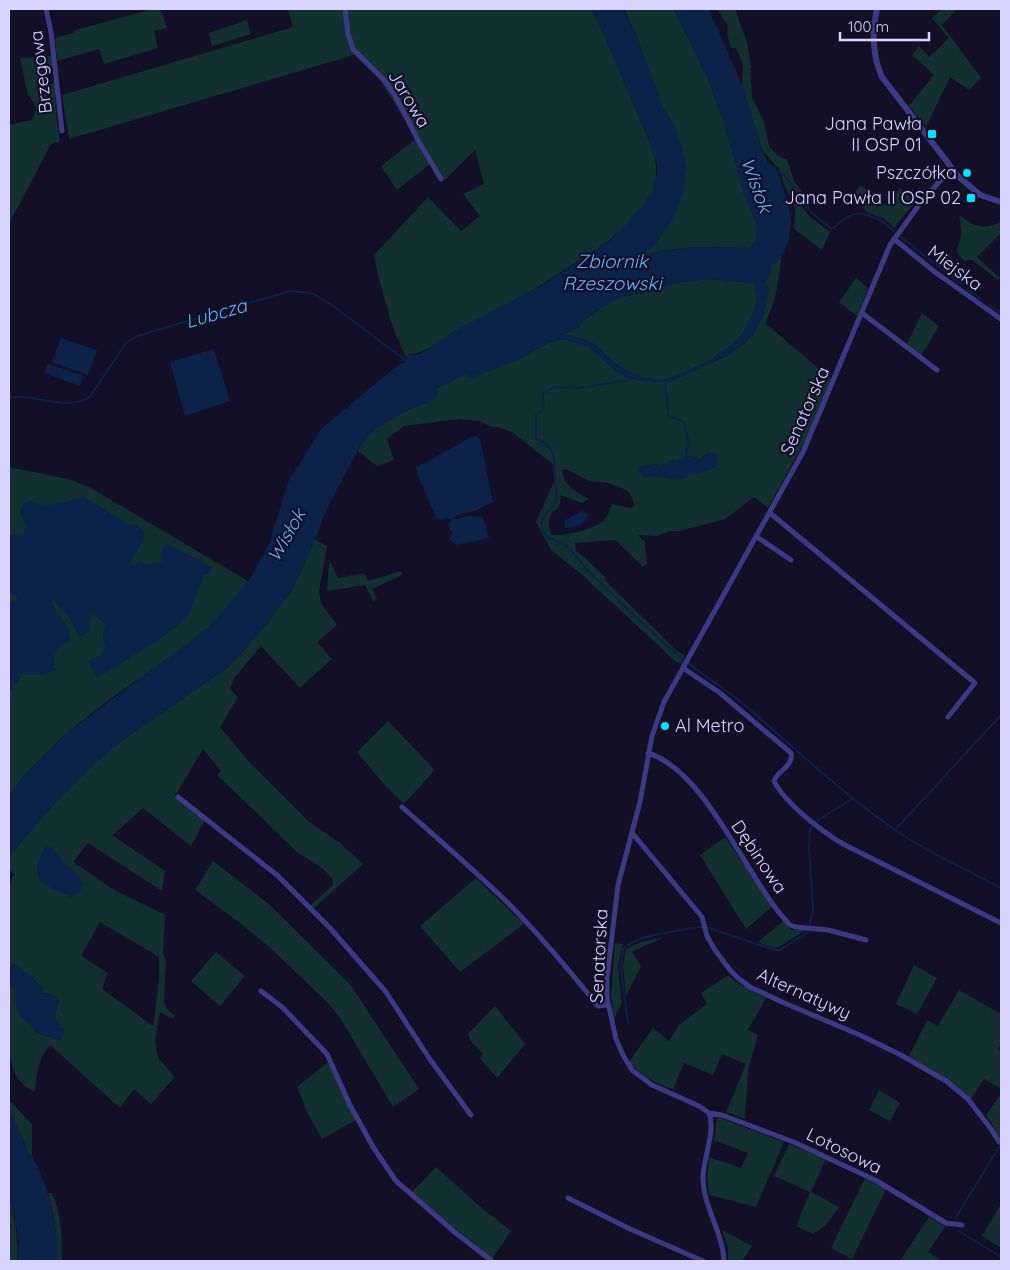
<svg xmlns="http://www.w3.org/2000/svg" width="1010" height="1270" font-family="Quicksand,sans-serif">
<style>
.green{fill:#12302f;fill-rule:evenodd}
.water{fill:#0c2248;fill-rule:evenodd}
.lines{fill:none;stroke-linecap:round;stroke-linejoin:round}
.stream{stroke:#0c2248;stroke-width:2}
.minor{stroke:#3d3a85;stroke-width:5}
.tertiary{stroke:#3d3a85;stroke-width:6}
.poi-dot{fill:#00e5ff;stroke:#130f26;stroke-width:2}
.labels{text-anchor:middle;stroke-width:4.5;stroke-linejoin:round;paint-order:stroke}
.street-label{font-size:18px;fill:#d9d4ff;stroke:#130f26}
.poi-label{font-size:18px;fill:#d9d4ff;stroke:#130f26;text-anchor:end}
.water-label{font-size:19px;font-style:italic;fill:#62b6ff;stroke:#130f26}
</style>
<rect width="100%" height="100%" fill="#130f26"/>
<path class="green" d="M153,9H159L162,12L167,28L154,31L158,48L104,64L99,49L57,61L55,38L74,33L75,30Z
M294,9H591L605,37L653,150C657,164 658,177 652,191C636,225 602,246 572,265C562,271 553,278 543,284C516,301 487,314 459,329C439,340 429,353 405,355L393,328L378,276L374,255L428,197L461,231L480,216L463,194L484,184L475,150L445,180L443,178L406,114L403,117L380,80L354,55L69,139L62,95L293,27L288,10Z
M624,9H674L709,81L723,119L757,226L756,240L750,248L697,247L666,250L635,257L675,126L663,109L641,47Z
M717,9H735L747,42L751,67L750,69L752,97L764,121L769,146L776,154L787,160L795,183L805,196L798,202L810,217L830,232L822,250L794,229L795,207L785,187L779,169L762,150L742,85L743,64L736,48H731L727,34L728,26Z
M942,9H953L955,11L942,25L981,78L969,90L950,77L926,127L909,106L934,75L912,55L919,46L929,57L949,38L932,18Z
M247,20L251,34L212,46L209,33Z
M52,56V71L48,73L49,84H55L56,114L60,141L51,144L9,224V125L32,120L36,110L34,103L28,95L20,58Z
M416,139L430,164L397,190L381,166Z
M861,185L885,205L900,188L915,202L894,228L885,219L866,212L855,192Z
M959,215C975,227 982,230 1001,222V233L977,257L1000,278L998,280L972,260L965,261C950,249 961,247 961,232C961,226 960,220 959,215Z
M781,258C779,281 776,302 765,323L831,379L808,435L768,508L754,497L725,519L679,531H670L657,536L638,535L645,542L647,564L643,567L615,540L575,543L576,551L584,557L606,578L605,580L676,650L685,656L681,664L675,661L580,573L551,550L536,522L554,482L553,464L512,432L498,427H492L479,421L459,419L404,426L387,439L394,460L377,466L358,451C371,424 405,410 432,401L437,388L465,374L515,361L548,343L564,339L589,347L614,369L627,377L648,382H669L724,357L744,344L751,335L762,318L769,288L765,284L772,265ZM707,453L715,467L695,474H690C678,485 662,474 651,476L639,467L655,464L661,466L671,460L676,461L689,456L701,459ZM566,469L589,481L608,483L629,491L635,506L630,508L612,504C610,509 608,515 605,519C599,528 561,538 551,534C550,530 548,525 549,521C550,509 563,511 560,495L582,503L589,499C576,491 564,487 562,470Z
M856,278L868,288L857,316L839,302Z
M709,279L755,283L757,303L747,327L737,341L711,360L683,373L664,380L645,378L630,373L613,362L597,346L586,340L568,335L565,337L566,333L579,327L583,321L610,302L622,297L654,290L681,282Z
M922,313L939,326L921,356L907,344Z
M9,467L68,479L89,487L248,581C235,598 222,615 206,629C170,660 129,684 92,713C61,736 32,765 9,796Z
M315,540L327,546L319,591L321,603L337,625L317,642L332,659L300,688L261,646L234,678L230,689L238,697L220,727L249,762L309,822L340,843L363,864L314,908L311,905L333,885V879L322,868L297,852L217,775L221,771L203,749L175,796L205,820L191,846L143,808L118,831L112,835L165,871L162,891L88,843L73,862L116,891L165,915L163,953L166,962L164,1002L167,1009L175,1016L173,1019L160,1012L155,1041L157,1053L159,1059L175,1077L151,1104L134,1089L120,1108L50,1045C38,1059 36,1074 35,1092C29,1089 21,1084 17,1077C4,1057 9,1009 9,984L15,990L23,1019L32,1025L36,1032L55,1039L64,1030L54,1017L59,1001C54,995 48,993 41,993L43,988L16,964L9,966V884L14,874L9,870V857L11,854L53,805L96,762L124,739L207,682L228,667L242,652L267,624L293,588ZM100,922L159,957V980L153,1026L102,989L108,973L81,956Z
M329,563H331L338,578L364,573L368,581L401,571L402,575L372,589L377,599L373,601L365,585L327,591Z
M388,721L435,770L404,804L382,782L357,752Z
M725,837L773,906L746,929L700,855Z
M213,861L269,904L350,984L419,1089L393,1107L342,1021L328,1003L268,946L240,923L195,890Z
M476,878L524,924L460,972L420,926Z
M783,921L792,930H806L778,947L774,948L758,942Z
M664,937L632,952L641,966L626,996L623,966L626,949L641,942Z
M615,943L623,944L618,967L622,1003L614,1019L611,996Z
M216,952L245,976L220,1006L191,981Z
M914,965L937,978L917,1014L896,1004Z
M728,975L736,982L766,998L748,1030L758,1035L748,1070L745,1119L726,1112L746,1064L722,1054L713,1075L684,1063L673,1089C653,1082 644,1077 629,1062L653,1028L669,1041L680,1024L707,1004L701,993Z
M959,990L1001,1014V1045L998,1049L1001,1052V1089L984,1079L971,1099L956,1086L909,1056L927,1020L938,1026Z
M495,1006L525,1044L497,1078L480,1058L483,1054L471,1041L468,1034Z
M328,1062L356,1120L322,1139L307,1112L297,1087Z
M879,1090L900,1103L890,1121L869,1110Z
M1001,1094V1139L1000,1141L991,1122L986,1115Z
M9,1100L32,1124V1156L30,1155L9,1109Z
M718,1117L784,1142L756,1207L709,1195L707,1179L709,1157L741,1168L748,1153L714,1140C716,1133 715,1122 718,1117Z
M789,1144L826,1159L811,1192L839,1207L826,1225L813,1234L796,1226L810,1192L774,1176Z
M436,1167L477,1204L511,1231L492,1259L412,1192Z
M865,1178L886,1189L852,1259L831,1248Z
M48,1193H52C62,1214 62,1239 62,1261H57C57,1237 55,1216 48,1193Z
M9,1196C15,1218 19,1238 17,1261H9Z
M1001,1204V1248L982,1236Z
M929,1217L945,1227L928,1252L942,1261H900Z
M722,1230L752,1246L742,1261H728V1248Z"/>
<path class="water" d="M591,9H623L641,47L663,109L675,126L687,167L683,195L672,221L655,245L637,257L666,250L697,247L750,248L756,240L757,226L743,192L723,119L709,81L674,9H709L742,85L762,150L768,163L776,168L788,202L791,221L788,243L781,258L772,265L765,284L769,288C766,306 760,333 743,344C737,348 731,352 724,357H722L699,369L669,382H648L627,377L614,369L589,347L564,339L548,343L515,361L470,378L465,374L437,388L438,395L432,401L409,409L381,426L370,434L360,446L325,513L315,540L293,588L267,624L242,652L228,667L207,682L124,739L96,762L53,805L9,857V796L24,775L69,731L183,647L205,630L223,612L251,577L269,544L289,480L322,428L397,366L407,361L405,355L419,354L458,329L543,285L613,238L644,205L652,190L657,175V164L653,150L605,37ZM709,279L755,283L757,303L747,327L737,341L711,360L683,373L664,380L645,378L630,373L613,362L597,346L586,340L568,335L565,337L566,333L579,327L583,321L610,302L622,297L654,290L681,282Z
M61,338L97,350L88,375L52,362Z
M214,349L230,401L185,416L170,362Z
M48,364L84,376L80,386L44,373Z
M477,436L480,439L493,502L475,511L456,515L455,518L457,519L469,516L483,517L489,538L456,545L450,540L452,532L448,525L452,520L447,518C443,520 440,521 436,517L420,481L416,468L469,438Z
M707,453H715L717,455L718,464C711,470 699,475 690,474C677,486 659,473 645,478L638,470L639,467L656,464L661,466L671,460L676,461L689,456L701,459Z
M84,497L128,524L136,525L144,531V540L129,564L134,565L139,561L147,565L162,561L161,553L165,544L201,560L205,564L213,568L209,573L203,576L190,613L181,622L157,641L97,678L88,661L100,655L105,648L103,636L105,625L101,620L91,614L89,631L83,636H79L68,615L53,601L52,604L68,628L71,640C57,647 49,654 56,670C44,675 31,676 18,673L20,679L9,692V602L15,601L18,598L15,595L9,594V535L23,534L26,526L20,514L24,503L29,500C50,511 63,500 84,497Z
M582,511L588,514V517C583,525 574,528 565,528L564,521Z
M50,846L63,862L77,874L83,883L79,893L71,897C45,886 25,880 45,847Z
M16,964L43,988L41,993L55,996L59,1001L54,1017C60,1024 67,1030 61,1040L55,1039L36,1032C31,1023 28,1024 22,1018C15,1011 15,999 15,990L9,984V966Z
M9,1109L30,1155C35,1159 37,1166 40,1172C52,1201 58,1230 57,1261H17L19,1243L15,1219L9,1196Z"/>
<g class="lines">
<path class="stream" d="M777,171L784,175L813,214L832,229C839,224 846,216 855,214C869,212 884,222 894,231
M901,237L962,285
M967,289L981,299
M989,305L1001,313
M632,378L630,380L579,388L554,387L543,393C542,400 545,404 543,410L536,415V439C558,447 555,463 555,483C556,489 558,495 556,501C553,512 540,513 542,526C544,541 557,539 566,546C575,553 582,564 589,572C622,604 655,637 692,666C708,679 725,689 741,702C792,745 840,792 895,830C928,853 966,869 1001,888
M665,382L668,415L684,422L689,444L686,451V457
M9,398C33,393 60,409 84,400C89,399 92,394 95,389L126,343L137,336L290,291L312,293L333,306L408,362
M895,830L1001,715
M628,1023L621,970L623,950C633,935 682,930 700,927L709,928L775,950H780L808,932L813,910L809,847L810,829L815,822L852,799
M956,1217L1001,1144
M935,1220L947,1226
M959,1231L1001,1257"/>
<path class="minor" d="M46,9L51,32L62,131
M345,9L348,34L353,49L384,80L395,95L418,140L441,179
M894,239L935,272L1001,319
M862,313L937,370
M770,513L975,683L948,717
M757,537L791,560
M683,668L720,693L791,753C794,766 778,770 774,781C785,803 821,831 843,844L1001,923
M648,753C708,772 747,881 790,925L796,927L828,930L866,940
M178,797L278,876L330,928L386,992L429,1058L471,1115
M402,807C437,838 473,869 507,902C540,935 569,970 598,1006L608,1005
M633,834L702,917L707,936L715,950L730,970L738,978L750,987L782,1002L862,1036L901,1055L946,1081L968,1099L991,1129L999,1142
M261,991L282,1007L327,1054L350,1105L373,1147L396,1181L457,1234L492,1261
M709,1113L722,1115L796,1143L877,1181L946,1223L962,1225
M568,1198L630,1229L703,1261
M724,1261C723,1232 703,1207 703,1178C703,1158 716,1131 709,1113L699,1106L652,1085L632,1070L623,1055L616,1039L607,998V978L618,885L640,802L652,736L664,702L803,452L890,245L919,205L938,183L952,170"/>
<path class="tertiary" d="M877,9C872,32 872,55 882,77L958,176L980,195L1001,202"/>
</g>
<g class="poi-dot">
<rect x="927" y="129" width="10" height="10" rx="2.5"/>
<circle cx="967" cy="173" r="5"/>
<rect x="966" y="193" width="10" height="10" rx="2.5"/>
<circle cx="665" cy="726" r="5"/>
</g>
<g class="labels">
<g class="street-label">
<text transform="translate(41 72) rotate(-97)" y="6">Brzegowa</text>
<text transform="translate(409 99) rotate(59)" y="6">Jarowa</text>
<text transform="translate(955 268) rotate(37)" y="6">Miejska</text>
<text transform="translate(805 411) rotate(-66)" y="6">Senatorska</text>
<text transform="translate(759 857) rotate(56)" y="6">Dębinowa</text>
<text transform="translate(599 956) rotate(-87)" y="6">Senatorska</text>
<text transform="translate(804 994) rotate(24)" y="6">Alternatywy</text>
<text transform="translate(844 1151) rotate(26)" y="6">Lotosowa</text>
</g>
<g class="poi-label">
<text x="922" y="130">Jana Pawła<tspan x="922" dy="21">II OSP 01</tspan></text>
<text x="957" y="179">Pszczółka</text>
<text x="961" y="204">Jana Pawła II OSP 02</text>
<text x="675" y="732" text-anchor="start">Al Metro</text>
</g>
<g class="water-label">
<text transform="translate(757 185) rotate(70)" y="7">Wisłok</text>
<text x="612" y="268">Zbiornik<tspan x="612" dy="22">Rzeszowski</tspan></text>
<text transform="translate(216 313) rotate(-16)" y="7">Lubcza</text>
<text transform="translate(286 535) rotate(-60)" y="7">Wisłok</text>
</g>
</g>
<rect width="1010" height="1270" fill="none" stroke="#d9d4ff" stroke-width="20"/>
<path d="M840 32v8h89v-8" fill="none" stroke="#d9d4ff" stroke-width="2.5"/>
<text x="848" y="32" font-size="15" fill="#d9d4ff" stroke="#130f26" stroke-width="4" paint-order="stroke">100 m</text>
</svg>
